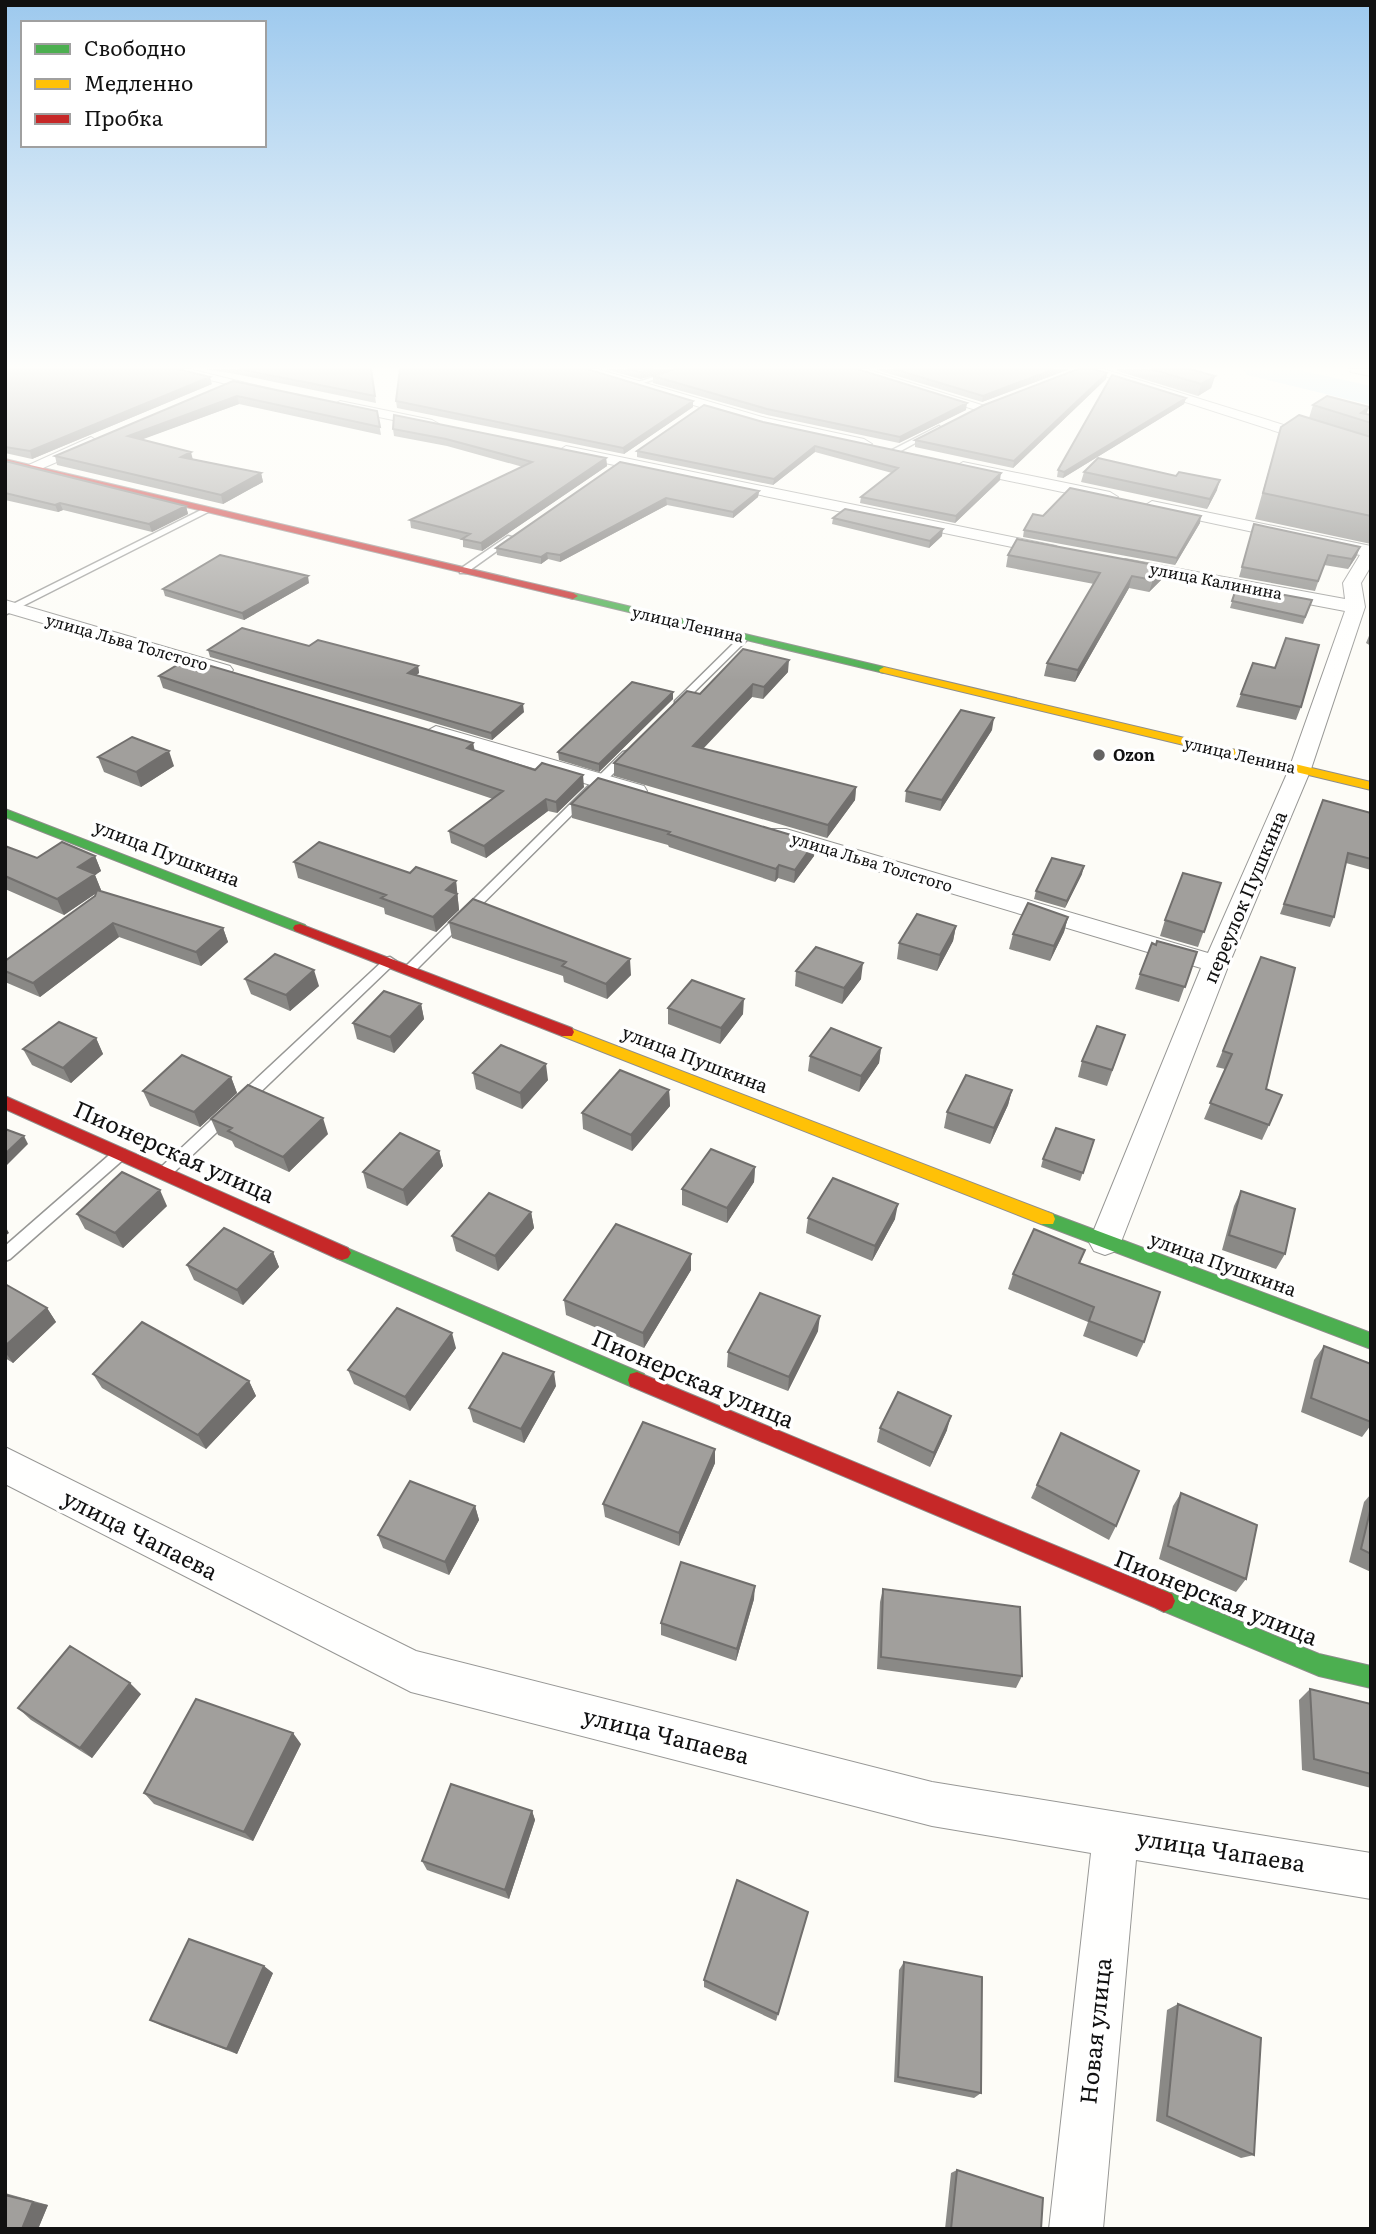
<svg xmlns="http://www.w3.org/2000/svg" width="1376" height="2234" font-family="Literata,serif">
<style>
.lines{fill:none;stroke-linecap:round;stroke-linejoin:round}
.river{fill:#cde8f7;fill-rule:evenodd}
.lane-casing{stroke:#979795;stroke-width:3}
.street-casing{stroke:#979795;stroke-width:2}
.fast-casing{stroke:#8e8d8b;stroke-width:2}
.slow-casing{stroke:#8e8d8b;stroke-width:2}
.jam-casing{stroke:#8e8d8b;stroke-width:2}
.lane{fill:#fffffe;fill-rule:evenodd}
.street{fill:#fffffe;fill-rule:evenodd}
.fast{fill:#4caf50;fill-rule:evenodd}
.slow{fill:#ffc107;fill-rule:evenodd}
.jam{fill:#c62828;fill-rule:evenodd}
.wall{fill:#8a8986}
.shaded-wall{fill:#716f6d}
.building{fill:#a19f9c;stroke:#716f6d;stroke-width:2}
.poi-dot{fill:#646362;stroke:#fff;stroke-width:2.5}
.labels{text-anchor:middle;stroke-width:7;stroke-linejoin:round;paint-order:stroke}
.far-street-label{font-size:16px;fill:#111;stroke:#fff}
.far-poi-label{font-size:16px;font-weight:bold;fill:#111;stroke:#fff;text-anchor:start}
.street-label{font-size:19px;fill:#111;stroke:#fff}
.near-street-label{font-size:23px;fill:#111;stroke:#fff}
</style>
<rect width="100%" height="100%" fill="#fdfcf7"/>
<g class="lines">
<path class="river" d="M1243,369H1295L1371,386V405L1247,375Z"/>
<defs>
<path id="lane" d="M678,369H686L637,385L632,384Z
M939,426L941,429L897,453L890,451Z
M205,508L212,510L5,615V608Z
M508,536L515,538L466,573H460V569Z
M742,635L750,637L681,705H675V701Z
M627,751L631,752V756L414,972H406L404,969L406,966L623,752Z
M390,957L396,961L394,964L248,1104H238L236,1100L238,1096L386,958Z
M228,1108L235,1113L233,1117L170,1176H160L158,1172L160,1168L223,1109Z
M120,1149L125,1150L127,1154L125,1158L10,1259L5,1261V1246L115,1150Z"/>
<path id="street" d="M165,369H189L274,390L267,394Z
M577,369H597L766,418L864,439L872,444L864,449L758,425Z
M846,369H866L988,407L976,410Z
M1083,369H1103L1371,452V462Z
M1349,369H1371V376L1351,372Z
M340,401L432,420L439,424L432,428L335,408L333,405Z
M91,437L99,442L96,445L36,471L30,473L22,468Z
M566,446L1056,546L1065,551L1056,556L561,454L558,451Z
M963,462L1110,492L1118,497L1110,502L957,470L955,467Z
M1152,501L1371,546V566L1361,583L1365,607L1311,769L1229,964L1121,1242L1116,1251L1105,1255L1094,1251L1089,1242L1201,968L770,839L766,834L770,829H786L1208,953L1289,769L1345,611L1125,569L1116,564L1125,559L1345,599L1343,583L1360,555L1146,509L1144,506Z
M5,600L230,666L233,670L230,674H216L5,612Z
M436,726L644,786L647,791L644,796H628L428,737L425,732Z
M5,1447L416,1651L932,1782L1371,1853V1899L1136,1860L1103,2229H1049L1091,1853L932,1826L411,1692L5,1484Z"/>
<path id="fast" d="M573,593L884,667L889,670L884,673L570,598V594Z
M5,809L305,925L307,928L305,931H295L5,817Z
M1047,1212L1371,1333V1349L1041,1224L1039,1219L1041,1214Z
M342,1246L644,1374L646,1380L644,1386L637,1388L630,1386L336,1258L333,1253L336,1248Z
M1164,1590L1319,1654L1371,1666V1688L1319,1676L1156,1608L1153,1601L1156,1594Z"/>
<path id="slow" d="M884,667L1371,782V790L880,672L879,670Z
M567,1027L1053,1214L1055,1219L1053,1224H1041L562,1036L560,1032L562,1028Z"/>
<path id="jam" d="M5,459L573,593L578,596L573,599L5,464Z
M300,924L572,1028L574,1032L572,1036H562L295,931L293,928L295,925Z
M5,1096L348,1248L351,1253L348,1258L342,1260L336,1258L5,1109Z
M637,1372L1172,1594L1175,1601L1172,1608L1164,1612L1156,1608L630,1386L628,1380L630,1374Z"/>
</defs>
<use href="#lane" class="lane-casing"/>
<use href="#street" class="street-casing"/>
<use href="#fast" class="fast-casing"/>
<use href="#slow" class="slow-casing"/>
<use href="#jam" class="jam-casing"/>
<use href="#lane" class="lane"/>
<use href="#street" class="street"/>
<use href="#fast" class="fast"/>
<use href="#slow" class="slow"/>
<use href="#jam" class="jam"/>
</g>
<path class="wall" d="M5,369L212,384L32,459L5,453Z
M203,369H371L376,403L236,374Z
M605,369H857L966,410L899,443L767,415L653,383V376L670,371L640,379Z
M874,369H1070L982,402Z
M1117,369H1190L1215,376L1211,388L1198,396L1117,371Z
M1107,373L1106,379L1013,468L915,447V440Z
M233,381L377,411L381,435L239,404L142,439L193,459L261,473L263,482L223,504L57,465L55,456Z
M1186,398L1184,404L1063,478L1057,477L1058,470Z
M396,401L693,407L624,454L397,408Z
M1313,405L1371,415V544L1255,519L1281,427L1309,418Z
M763,422L1000,480L955,523L860,503L861,497L892,473L815,452L773,485L637,457V451Z
M393,429L606,458L607,466L482,551L463,547V540L411,528L410,520L523,467L447,446L394,436Z
M5,461L186,506L188,514L152,532L63,510L58,512L5,500Z
M620,462L759,491L758,497L733,518L667,505L560,562L548,559L541,564L497,555L496,548Z
M1084,472L1176,476L1217,490L1207,509L1081,482Z
M1043,516L1200,523L1175,565L1023,537L1024,530Z
M833,518L942,536L929,548L832,524Z
M1254,524L1360,547L1356,557L1348,569L1324,565L1315,591L1239,577Z
M1008,555L1165,567L1162,579L1149,592L1129,588L1075,682L1044,676L1047,663L1094,584L1006,567Z
M309,583L244,620L165,596L163,589Z
M1237,586L1312,600L1303,624L1230,608Z
M1371,631V646L1366,643Z
M309,646L418,666L419,673L416,675L524,712L492,740L210,657L208,650Z
M788,672L763,699L752,697L703,749L856,787L855,800L827,838L614,776V763L700,694Z
M159,676L473,743L475,751L584,787L557,813L548,811L486,858L451,843L449,831L493,799L163,688Z
M673,692V699L599,772L559,760L558,752Z
M1241,694L1301,707L1296,720L1236,707Z
M992,730L940,811L905,802L906,791Z
M98,757L174,766L141,787L104,772Z
M571,804L815,842L814,856L794,883L778,878L775,882L669,847L668,845L572,818Z
M1319,810L1371,813V870L1346,863L1334,917L1330,927L1280,914Z
M5,846L37,858L95,856L101,871L95,875L101,890L99,891L223,928L228,942L201,966L119,937L40,997L5,982V961L95,896L96,893L64,915L5,889Z
M294,862L410,873L456,881L459,910L436,932L385,914L384,908L298,878Z
M1082,874L1065,908L1034,899L1036,891Z
M1221,883L1198,947L1160,936L1165,920Z
M1068,917L1064,932L1050,961L1009,949L1013,934Z
M449,922L631,975L607,999L564,982L563,976L452,938Z
M956,926L953,941L937,971L897,959L899,943Z
M1197,952L1179,1002L1135,989L1140,974Z
M1261,957L1266,1089L1269,1125L1262,1140L1204,1119L1225,1069L1216,1067Z
M796,971L861,979L842,1004L795,986Z
M245,979L319,986L290,1011L251,994Z
M421,1004L424,1019L394,1053L357,1039L353,1023Z
M668,1008L743,1014L720,1044L668,1024Z
M1125,1035L1107,1086L1078,1077L1082,1061Z
M96,1038L103,1054L71,1083L32,1065L23,1049Z
M881,1048L879,1063L859,1092L808,1071L810,1056Z
M473,1073L548,1080L522,1109L476,1089Z
M231,1077L237,1093L200,1127L150,1106L143,1091Z
M669,1090L670,1106L632,1151L583,1129L582,1113Z
M1012,1090L1008,1105L990,1144L944,1128L947,1112Z
M211,1119L328,1134L289,1172L235,1147L232,1141L218,1135Z
M1094,1140L1080,1181L1041,1167L1043,1159Z
M439,1151L443,1166L407,1206L367,1188L363,1172Z
M755,1167L754,1182L727,1223L682,1205V1189Z
M1241,1191L1285,1254L1276,1269L1222,1250L1234,1206Z
M167,1206L123,1248L85,1229L77,1214Z
M531,1212L534,1228L498,1271L456,1251L452,1236Z
M808,1218L895,1219L872,1261L806,1233Z
M1085,1250L1080,1263L1144,1342L1137,1357L1083,1336L1088,1322L1008,1289L1013,1274Z
M273,1252L279,1267L243,1305L194,1280L187,1265Z
M691,1254V1270L644,1348L566,1315L564,1300Z
M5,1284L47,1308L56,1322L13,1363L5,1358Z
M818,1331L788,1391L727,1367L728,1352Z
M1324,1346L1371,1422V1425L1362,1437L1301,1412L1314,1360Z
M456,1348L410,1411L354,1384L348,1370Z
M93,1374L249,1381L256,1396L206,1449L102,1388Z
M556,1386L524,1443L473,1422L469,1408Z
M880,1428L947,1430L930,1467L877,1442Z
M715,1449V1463L679,1546L605,1517L603,1504Z
M1037,1485L1116,1526L1109,1540L1031,1498Z
M1181,1493L1246,1579L1236,1592L1159,1559L1173,1506Z
M1371,1494V1572L1349,1562L1364,1502Z
M475,1506L479,1520L449,1575L383,1548L378,1535Z
M883,1589L1022,1676L1016,1688L877,1669L880,1602Z
M754,1599L736,1661L661,1635V1623Z
M1310,1689L1371,1704V1788L1302,1770L1299,1700Z
M141,1694L92,1758L31,1720L18,1708Z
M301,1744L253,1841L154,1804L144,1793Z
M532,1811L535,1820L509,1899L427,1870L422,1861Z
M808,1912L776,2021L704,1987V1980Z
M904,1962L981,2093L974,2098L894,2082L899,1970Z
M273,1973L237,2054L162,2026L150,2020Z
M1178,2004L1254,2155L1241,2158L1156,2121L1167,2010Z
M957,2170L1041,2229H945L951,2173Z
M5,2193L48,2205L38,2229H5Z"/>
<path class="shaded-wall" d="M654,369H678L640,379V372Z
M1054,369H1070L982,402L983,396Z
M1107,373L1106,379L1013,468L1014,461Z
M1215,376L1211,388L1198,396L1201,384Z
M210,377L212,384L32,459L30,451Z
M237,396L239,404L130,444L128,436Z
M1186,398L1184,404L1063,478L1064,472Z
M693,401V407L624,454L623,448Z
M967,403L966,410L899,443L900,437Z
M1369,407L1364,421L1361,413Z
M815,446V452L773,485L774,479Z
M191,452L193,460L181,457Z
M606,458L607,466L482,551L481,543Z
M261,473L263,482L223,504L221,495Z
M1001,473L1000,480L955,523L956,516Z
M1220,480L1217,490L1207,509L1210,499Z
M759,491L758,497L733,518V512Z
M666,498L667,505L560,562V555Z
M60,503L63,510L58,512L55,505Z
M186,506L188,514L152,532L149,524Z
M1201,516L1200,523L1175,565L1177,558Z
M943,529L942,536L929,548L930,541Z
M1360,547L1356,557L1348,569L1352,559Z
M547,553L548,559L541,564V557Z
M1165,567L1162,579L1149,592L1153,580Z
M308,576L309,583L244,620L242,613Z
M1132,576L1129,588L1075,682L1078,670Z
M789,660L788,672L763,699L764,687Z
M418,666L419,673L409,681L408,673Z
M753,684L752,697L693,759V746Z
M673,692V699L599,772V764Z
M523,704L524,712L492,740L491,733Z
M994,718L992,730L940,811L942,800Z
M473,743L475,755L467,748Z
M169,751L174,766L141,787L136,772Z
M583,775L584,787L557,813L556,802Z
M856,787L855,800L827,838L828,825Z
M546,799L548,811L486,858L484,846Z
M815,842L814,856L794,883L795,870Z
M95,856L101,871L95,875L101,890L64,915L57,899L78,867Z
M779,865L778,878L775,882L776,869Z
M1084,866L1082,874L1065,908L1067,901Z
M456,881L459,910L436,932L433,917L446,890Z
M1068,917L1064,932L1050,961L1054,946Z
M113,923L119,937L40,997L33,983Z
M956,926L953,941L937,971L940,955Z
M223,928L228,942L201,966L196,952Z
M630,959L631,975L607,999L606,984Z
M863,963L861,979L842,1004L844,988Z
M314,970L319,986L290,1011L286,995Z
M744,999L743,1014L720,1044L721,1028Z
M421,1004L424,1019L394,1053L390,1037Z
M96,1038L103,1054L71,1083L63,1068Z
M881,1048L879,1063L859,1092L861,1076Z
M546,1064L548,1080L522,1109L520,1093Z
M231,1077L237,1093L200,1127L194,1112Z
M669,1090L670,1106L632,1151L631,1135Z
M1012,1090L1008,1105L990,1144L994,1128Z
M323,1118L328,1134L289,1172L283,1157Z
M24,1136L28,1144L5,1167V1154Z
M439,1151L443,1166L407,1206L403,1190Z
M755,1167L754,1182L727,1223V1208Z
M160,1190L167,1206L123,1248L115,1233Z
M898,1204L895,1219L872,1261L875,1246Z
M531,1212L534,1228L498,1271L495,1256Z
M5,1226L9,1233L5,1236Z
M273,1252L279,1267L243,1305L237,1290Z
M691,1254V1270L644,1348L643,1333Z
M47,1308L56,1322L13,1363L5,1352V1346Z
M820,1316L818,1331L788,1391L789,1377Z
M452,1333L456,1348L410,1411L405,1397Z
M554,1372L556,1386L524,1443L521,1429Z
M249,1381L256,1396L206,1449L198,1435Z
M951,1416L947,1430L930,1467L934,1453Z
M715,1449V1463L679,1546V1533Z
M475,1506L479,1520L449,1575L445,1562Z
M755,1586L754,1599L736,1661L737,1649Z
M130,1683L141,1694L92,1758L80,1748Z
M293,1733L301,1744L253,1841L244,1832Z
M532,1811L535,1820L509,1899L505,1890Z
M264,1966L273,1973L237,2054L227,2049Z
M33,2202L48,2205L38,2229H22Z"/>
<path class="building" d="M5,369H178L210,377L30,451L5,447Z
M239,369H371L375,396Z
M400,369H587L693,401L623,448L396,401Z
M627,369H654L640,372Z
M676,369H857L967,403L900,437L767,409L653,376Z
M894,369H1054L983,396Z
M1078,369H1093L1107,373L1014,461L915,440L984,405Z
M1151,369H1190L1215,376L1201,384Z
M1112,375L1186,398L1064,472L1058,470Z
M233,381L377,411L380,427L237,396L128,436L191,452L181,457L261,473L221,495L55,456Z
M1327,396L1369,407L1361,413L1371,415V423L1313,405Z
M704,405L763,422L1001,473L956,516L861,497L898,468L815,446L774,479L637,451Z
M394,415L606,458L481,543L462,539L470,534L410,520L532,462L446,439L393,429Z
M1299,415L1371,437V516L1263,493L1281,427Z
M1098,458L1176,476L1179,472L1220,480L1210,499L1084,472Z
M5,461L186,506L149,524L60,503L55,505L5,493Z
M620,462L759,491L733,512L666,498L560,555L547,553L541,557L496,548Z
M1070,488L1201,516L1177,558L1024,530L1033,514L1043,516Z
M845,509L943,529L930,541L833,518Z
M1254,524L1360,547L1352,559L1328,555L1318,581L1242,567Z
M1017,539L1165,567L1153,580L1132,576L1078,670L1047,663L1100,573L1008,555Z
M220,555L308,576L242,613L163,589Z
M1237,586L1312,600L1305,617L1232,601Z
M242,628L309,646L318,640L418,666L408,673L523,704L491,733L208,650Z
M1286,638L1319,645L1301,707L1241,694L1253,663L1275,668Z
M743,649L789,660L764,687L753,684L693,746L856,787L828,825L614,763L687,691L700,694Z
M187,659L473,743L467,748L535,770L542,763L583,775L556,802L546,799L484,846L449,831L503,791L159,676Z
M632,682L673,692L599,764L558,752Z
M961,710L994,718L942,800L906,791Z
M132,737L169,751L136,772L98,757Z
M598,778L815,842L795,870L779,865L776,869L668,834L670,832L571,804Z
M1323,800L1371,813V859L1348,853L1334,917L1284,904Z
M62,842L95,856L78,867L95,874L57,899L5,876V846L37,858Z
M319,842L410,873L416,867L456,881L446,890L457,894L433,917L381,898L386,895L294,862Z
M1052,858L1084,866L1067,901L1036,891Z
M1183,873L1221,883L1204,932L1165,920Z
M97,890L223,928L196,952L113,923L33,983L5,971V961L95,896Z
M473,899L630,959L606,984L562,966L566,962L449,922Z
M1028,903L1068,917L1054,946L1013,934Z
M917,914L956,926L940,955L899,943Z
M1157,941L1197,952L1185,987L1140,974L1152,943L1156,945Z
M816,947L863,963L844,988L796,971Z
M275,954L314,970L286,995L245,979Z
M1261,957L1295,968L1266,1089L1282,1095L1269,1125L1210,1103L1232,1054L1223,1051Z
M692,980L744,999L721,1028L668,1008Z
M384,991L421,1004L390,1037L353,1023Z
M59,1022L96,1038L63,1068L23,1049Z
M1097,1026L1125,1035L1112,1070L1082,1061Z
M831,1028L881,1048L861,1076L810,1056Z
M501,1045L546,1064L520,1093L473,1073Z
M182,1055L231,1077L194,1112L143,1091Z
M620,1070L669,1090L631,1135L582,1113Z
M966,1075L1012,1090L994,1128L947,1112Z
M248,1085L323,1118L283,1157L228,1131L232,1128L211,1119Z
M1056,1128L1094,1140L1083,1173L1043,1159Z
M5,1129L24,1136L5,1154Z
M400,1133L439,1151L403,1190L363,1172Z
M711,1149L755,1167L727,1208L682,1189Z
M122,1172L160,1190L115,1233L77,1214Z
M833,1178L898,1204L875,1246L808,1218Z
M1241,1191L1295,1209L1285,1254L1229,1235Z
M489,1193L531,1212L495,1256L452,1236Z
M616,1224L691,1254L643,1333L564,1300Z
M224,1228L273,1252L237,1290L187,1265Z
M1034,1229L1085,1250L1079,1263L1160,1292L1144,1342L1089,1321L1094,1307L1013,1274Z
M5,1284L47,1308L5,1346Z
M760,1293L820,1316L789,1377L728,1352Z
M397,1308L452,1333L405,1397L348,1370Z
M142,1322L249,1381L198,1435L93,1374Z
M1324,1346L1371,1364V1422L1311,1398Z
M503,1353L554,1372L521,1429L469,1408Z
M898,1392L951,1416L934,1453L880,1428Z
M643,1422L715,1449L679,1533L603,1504Z
M1061,1433L1139,1471L1116,1526L1037,1485Z
M410,1481L475,1506L445,1562L378,1535Z
M1181,1493L1257,1525L1246,1579L1168,1546Z
M1371,1507V1554L1361,1549Z
M681,1562L755,1586L737,1649L661,1623Z
M883,1589L1020,1607L1022,1676L881,1657Z
M70,1646L130,1683L80,1748L18,1708Z
M1310,1689L1371,1704V1774L1314,1759Z
M196,1699L293,1733L244,1832L144,1793Z
M451,1784L532,1811L505,1890L422,1861Z
M737,1880L808,1912L778,2014L704,1980Z
M189,1939L264,1966L227,2049L150,2020Z
M904,1962L982,1977L981,2093L898,2077Z
M1178,2004L1261,2038L1254,2155L1167,2116Z
M957,2170L1043,2198L1041,2229H951Z
M5,2195L33,2202L22,2229H5Z"/>
<linearGradient id="sky" x2="0" y2="1"><stop stop-color="#9dc9ee"/><stop offset="0.54" stop-color="#fefefb"/><stop offset="1" stop-color="#fefefb" stop-opacity="0"/></linearGradient>
<rect width="1376" height="681" fill="url(#sky)"/>
<circle class="poi-dot" cx="1099" cy="755" r="7"/>
<g class="labels">
<g class="far-street-label">
<text transform="translate(1216 581) rotate(11)" y="6">улица Калинина</text>
<text transform="translate(688 624) rotate(13)" y="6">улица Ленина</text>
<text transform="translate(127 642) rotate(16)" y="6">улица Льва Толстого</text>
<text transform="translate(1240 755) rotate(13)" y="6">улица Ленина</text>
<text transform="translate(872 862) rotate(17)" y="6">улица Льва Толстого</text>
</g>
<g class="far-poi-label">
<text x="1113" y="761">Ozon</text>
</g>
<g class="street-label">
<text transform="translate(167 853) rotate(21)" y="7">улица Пушкина</text>
<text transform="translate(1245 897) rotate(-67)" y="7">переулок Пушкина</text>
<text transform="translate(695 1059) rotate(21)" y="7">улица Пушкина</text>
<text transform="translate(1223 1264) rotate(20)" y="7">улица Пушкина</text>
</g>
<g class="near-street-label">
<text transform="translate(174 1152) rotate(24)" y="8">Пионерская улица</text>
<text transform="translate(693 1379) rotate(23)" y="8">Пионерская улица</text>
<text transform="translate(140 1535) rotate(27)" y="8">улица Чапаева</text>
<text transform="translate(1216 1598) rotate(22)" y="8">Пионерская улица</text>
<text transform="translate(666 1736) rotate(14)" y="8">улица Чапаева</text>
<text transform="translate(1221 1851) rotate(9)" y="8">улица Чапаева</text>
<text transform="translate(1096 2031) rotate(-84)" y="8">Новая улица</text>
</g>
</g>
<rect width="1376" height="2234" fill="none" stroke="#111111" stroke-width="14"/>
<rect x="21" y="21" width="245" height="126" fill="#ffffff" stroke="#a0a0a0" stroke-width="2"/>
<rect x="35" y="44" width="35" height="10" fill="#4caf50" stroke="#a0a0a0" stroke-width="2"/>
<text x="84" y="56" font-size="21" fill="#111111">Свободно</text>
<rect x="35" y="79" width="35" height="10" fill="#ffc107" stroke="#a0a0a0" stroke-width="2"/>
<text x="84" y="91" font-size="21" fill="#111111">Медленно</text>
<rect x="35" y="114" width="35" height="10" fill="#c62828" stroke="#a0a0a0" stroke-width="2"/>
<text x="84" y="126" font-size="21" fill="#111111">Пробка</text>
</svg>
